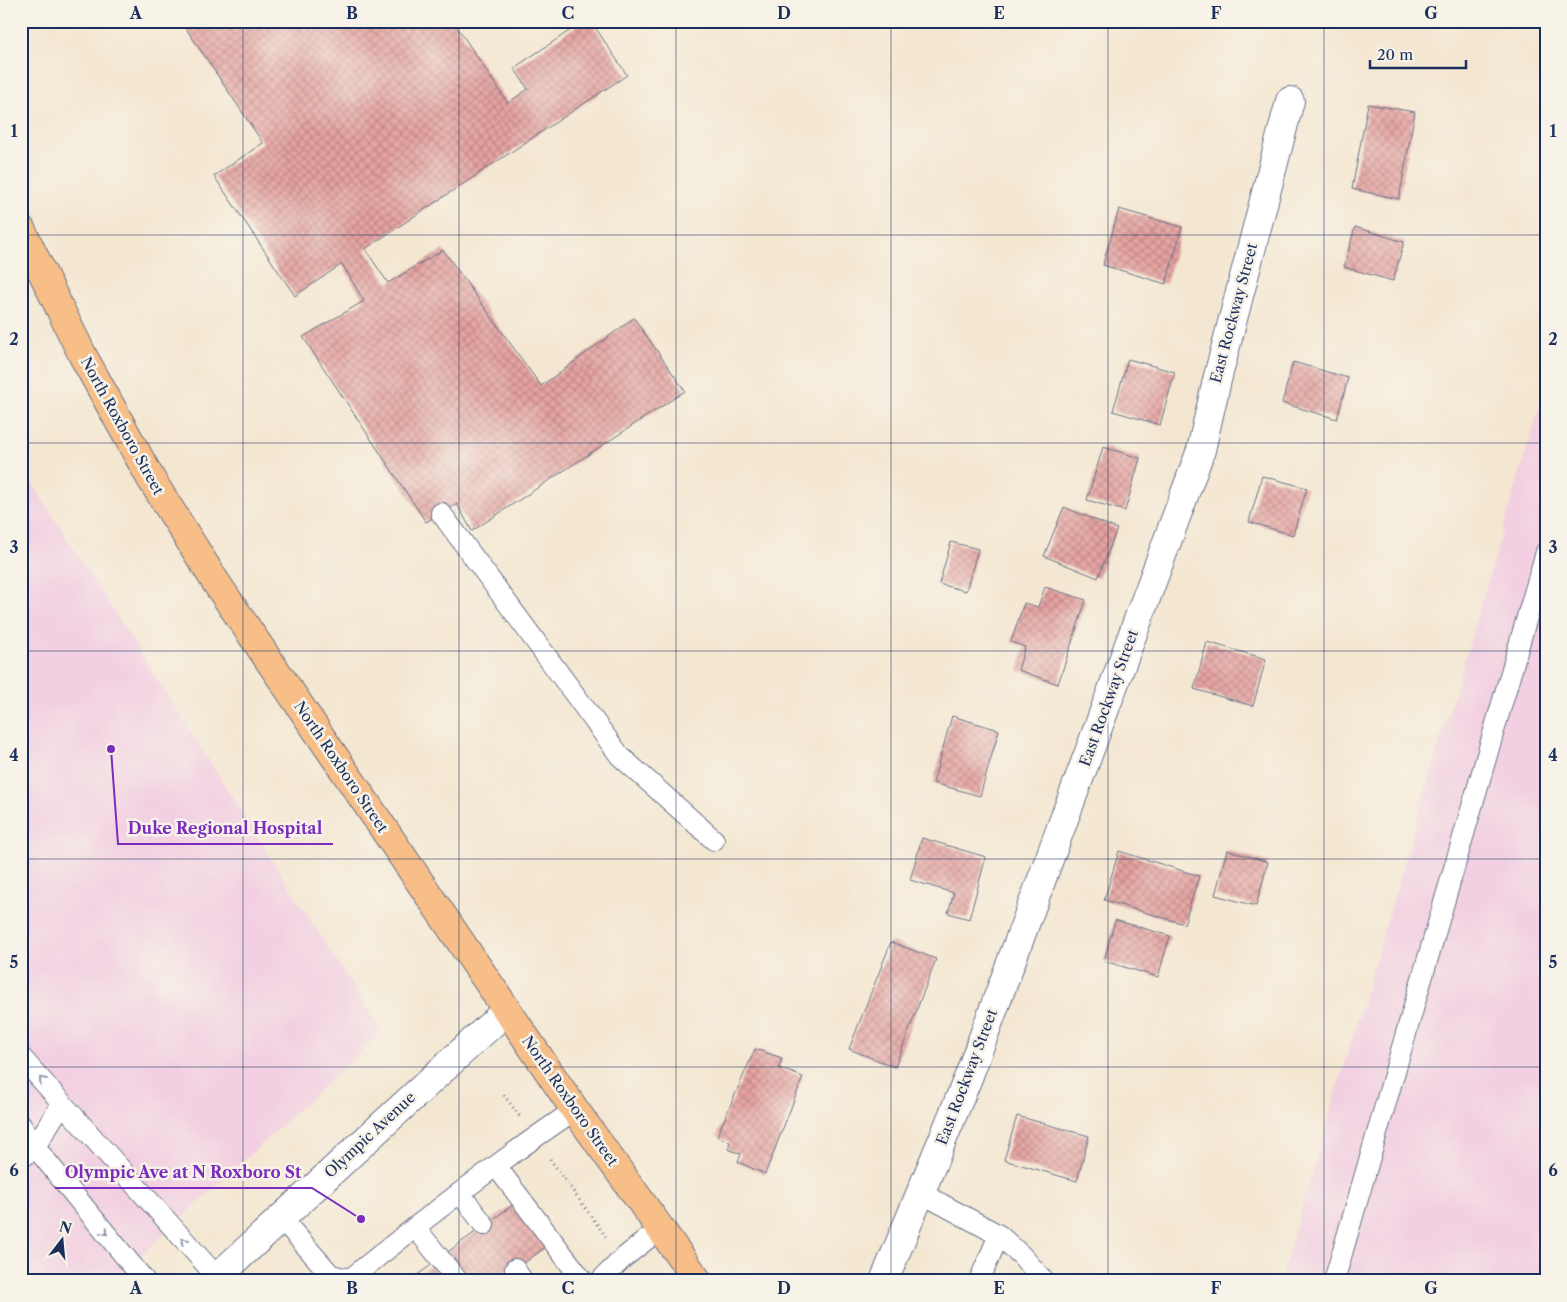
<svg xmlns="http://www.w3.org/2000/svg" width="1567" height="1302" font-family="'Libre Caslon Text',serif">
<style>
.built{fill:#f2cfe1}
.building{fill:url(#building-cross-hatch)}
.lines{fill:none;stroke-linecap:round;stroke-linejoin:round}
.service-casing{stroke:#676f87;stroke-width:22}
.minor-casing{stroke:#676f87;stroke-width:30}
.tertiary-casing{stroke:#676f87;stroke-width:30}
.primary-casing{stroke:#676f87;stroke-width:30}
.path{stroke:#676f87;stroke-width:3;stroke-dasharray:1 4;stroke-linecap:butt}
.service{stroke:#fff;stroke-width:20}
.minor{stroke:#fff;stroke-width:28}
.tertiary{stroke:#fff;stroke-width:28}
.primary{stroke:#f7be88;stroke-width:28}
.oneway{stroke:#8d97ae}
.grid{fill:none;stroke:#1b2f5e;stroke-width:1;stroke-opacity:0.55}
.labels{text-anchor:middle;stroke-width:5;stroke-linejoin:round;paint-order:stroke}
.street-label{font-size:15px;fill:#1b2f5e;stroke:#f7f3e8}
.leader{fill:none;stroke:#7b2cbf;stroke-width:2}
.callout-dot{fill:#7b2cbf;stroke:#f7f3e8;stroke-width:2}
.callout-label{font-size:16px;text-anchor:middle;font-weight:bold;fill:#7b2cbf;stroke:#f7f3e8;stroke-width:5;stroke-linejoin:round;paint-order:stroke}
.neatline{fill:none;stroke:#1b2f5e;stroke-width:2}
.grid-label{font-size:16px;text-anchor:middle;font-weight:bold;fill:#1b2f5e}
</style>
<defs>
<pattern id="building-cross-hatch" width="8" height="8" patternUnits="userSpaceOnUse" patternTransform="scale(1.25)"><rect width="8" height="8" fill="#e6a3a0"/><path d="M0 0l8 8M0 8l8-8" fill="none" stroke="#ba8586"/></pattern>
</defs>
<rect width="100%" height="100%" fill="#f7f3e8"/>
<filter id="ink" filterUnits="userSpaceOnUse"><feTurbulence type="fractalNoise" baseFrequency=".02" numOctaves="2"/><feDisplacementMap in="SourceGraphic" scale="10" xChannelSelector="R" yChannelSelector="G"/><feConvolveMatrix kernelMatrix="1 2 1 2 8 2 1 2 1" color-interpolation-filters="sRGB"/></filter>
<filter id="wash" filterUnits="userSpaceOnUse"><feTurbulence type="fractalNoise" baseFrequency=".0096" numOctaves="4" result="noise"/><feDisplacementMap in="SourceGraphic" scale="20" xChannelSelector="R" yChannelSelector="G"/><feGaussianBlur stdDeviation="1.12" result="paint"/><feColorMatrix in="noise" values="0 0 0 0 0 0 0 0 0 0 0 0 0 0 0 0 0 1.4 0 .05"/><feComposite in="paint" operator="in"/></filter>
<g filter="url(#wash)">
<rect width="100%" height="100%" fill="#f4e7d2"/>
<path class="built" d="M1546,385V1281H1280Z
M21,466L382,1032L114,1281H21Z"/>
<g id="blocks">
<path class="building" d="M181,21H453L508,103L528,89L514,68L584,21H591L627,75L365,249L388,283L443,250L541,386L634,318L685,391L472,531L457,504L426,522L303,337L364,301L342,264L295,296L214,176L263,143Z
M1368,104L1415,112L1399,199L1352,189Z
M1119,209L1182,227L1166,284L1103,265Z
M1355,227L1404,242L1393,281L1344,267Z
M1128,359L1175,372L1160,425L1113,411Z
M1293,362L1348,378L1337,419L1282,403Z
M1103,447L1140,458L1125,511L1087,500Z
M1262,476L1307,488L1293,535L1249,522Z
M1064,507L1117,529L1098,578L1044,556Z
M951,542L978,549L966,591L939,584Z
M1045,587L1086,600L1058,684L1018,670L1025,647L1011,642L1024,603L1038,607Z
M1207,642L1266,659L1253,706L1194,689Z
M952,716L999,730L980,796L933,783Z
M922,838L986,857L969,919L948,913L954,893L910,880Z
M1227,850L1268,862L1256,906L1215,895Z
M1119,851L1199,876L1184,924L1104,900Z
M1115,920L1170,936L1158,977L1104,961Z
M891,942L936,959L895,1067L849,1049Z
M755,1049L782,1058L779,1068L803,1077L765,1174L738,1162L741,1154L728,1149L730,1142L717,1136Z
M1017,1116L1089,1136L1077,1181L1004,1160Z
M518,1201L550,1244L499,1281H465L445,1254Z
M434,1263L448,1281H409Z"/>
</g>
</g>
<g filter="url(#ink)">
<use href="#blocks" fill-opacity="0" stroke="#676f87" stroke-width="1"/>
<g class="lines">
<defs>
<path id="service" d="M441,513L620,756L714,840
M21,1057L217,1277
M21,1125L35,1147L145,1281
M21,1159L35,1147L62,1103
M496,1166L583,1281
M460,1193L484,1225
M921,1193L999,1235L979,1281
M281,1218L331,1275L350,1279C423,1220 497,1162 575,1110
M415,1227L458,1281
M999,1235L1021,1255L1044,1281
M515,1269L523,1281
M600,1281L622,1259L660,1229
M1334,1281L1546,552"/>
<path id="minor" d="M884,1281L968,1078L1201,450L1217,380L1290,101"/>
<path id="tertiary" d="M213,1281L507,1010"/>
<path id="primary" d="M21,229L83,356L151,479L217,584L575,1110L698,1281"/>
</defs>
<use href="#service" class="service-casing"/>
<use href="#minor" class="minor-casing"/>
<use href="#tertiary" class="tertiary-casing"/>
<use href="#primary" class="primary-casing"/>
<path class="path" d="M504,1095L520,1117
M550,1159L606,1237"/>
<use href="#service" class="service"/>
<use href="#minor" class="minor"/>
<use href="#tertiary" class="tertiary"/>
<use href="#primary" class="primary"/>
</g>
<defs><path id="oneway-chevron" d="M-2-3.5L2.5 0L-2 3.5" fill="none" stroke-width="1.6" stroke-linecap="round" stroke-linejoin="round" transform="scale(1.25)"/></defs>
<g class="oneway">
<use href="#oneway-chevron" transform="translate(42 1080) rotate(-131)"/>
<use href="#oneway-chevron" transform="translate(105 1232) rotate(50)"/>
<use href="#oneway-chevron" transform="translate(184 1241) rotate(-131)"/>
</g>
</g>
<path class="grid" d="M243,21V1281M459,21V1281M676,21V1281M891,21V1281M1108,21V1281M1324,21V1281M21,235H1546M21,443H1546M21,651H1546M21,859H1546M21,1067H1546"/>
<g class="labels">
<g class="street-label">
<text transform="translate(1234 313) rotate(-75)" y="5">East Rockway Street</text>
<text transform="translate(122 426) rotate(61)" y="5">North Roxboro Street</text>
<text transform="translate(1109 698) rotate(-70)" y="5">East Rockway Street</text>
<text transform="translate(341 767) rotate(56)" y="5">North Roxboro Street</text>
<text transform="translate(967 1077) rotate(-69)" y="5">East Rockway Street</text>
<text transform="translate(570 1101) rotate(55)" y="5">North Roxboro Street</text>
<text transform="translate(370 1135) rotate(-43)" y="5">Olympic Avenue</text>
</g>
</g>
<path class="leader" d="M111 749L118 844H333M361 1219L312 1188H55"/>
<g class="callout-dot">
<circle cx="111" cy="749" r="5"/>
<circle cx="361" cy="1219" r="5"/>
</g>
<g class="callout-label">
<text x="225" y="834">Duke Regional Hospital</text>
<text x="183" y="1178">Olympic Ave at N Roxboro St</text>
</g>
<rect width="1567" height="1302" fill="none" stroke="#f7f3e8" stroke-width="55"/>
<g transform="translate(62 1240) rotate(16)" stroke="#f7f3e8" stroke-width="4" paint-order="stroke">
<path d="M0-4L9 19L0 12L-9 19Z" fill="#1b2f5e"/>
<text y="-8" font-size="14" font-weight="bold" text-anchor="middle" fill="#1b2f5e">N</text>
</g>
<path d="M1370 60v8h96v-8" fill="none" stroke="#1b2f5e" stroke-width="2.5"/>
<text x="1377" y="60" font-size="15" fill="#1b2f5e" stroke="#f7f3e8" stroke-width="4" paint-order="stroke">20 m</text>
<rect x="28" y="28" width="1512" height="1246" class="neatline"/>
<g class="grid-label">
<text x="136" y="19">A</text>
<text x="352" y="19">B</text>
<text x="568" y="19">C</text>
<text x="784" y="19">D</text>
<text x="999" y="19">E</text>
<text x="1216" y="19">F</text>
<text x="1431" y="19">G</text>
<text x="14" y="137">1</text>
<text x="1553" y="137">1</text>
<text x="14" y="345">2</text>
<text x="1553" y="345">2</text>
<text x="14" y="553">3</text>
<text x="1553" y="553">3</text>
<text x="14" y="761">4</text>
<text x="1553" y="761">4</text>
<text x="14" y="968">5</text>
<text x="1553" y="968">5</text>
<text x="14" y="1176">6</text>
<text x="1553" y="1176">6</text>
<text x="136" y="1294">A</text>
<text x="352" y="1294">B</text>
<text x="568" y="1294">C</text>
<text x="784" y="1294">D</text>
<text x="999" y="1294">E</text>
<text x="1216" y="1294">F</text>
<text x="1431" y="1294">G</text>
</g>
</svg>
